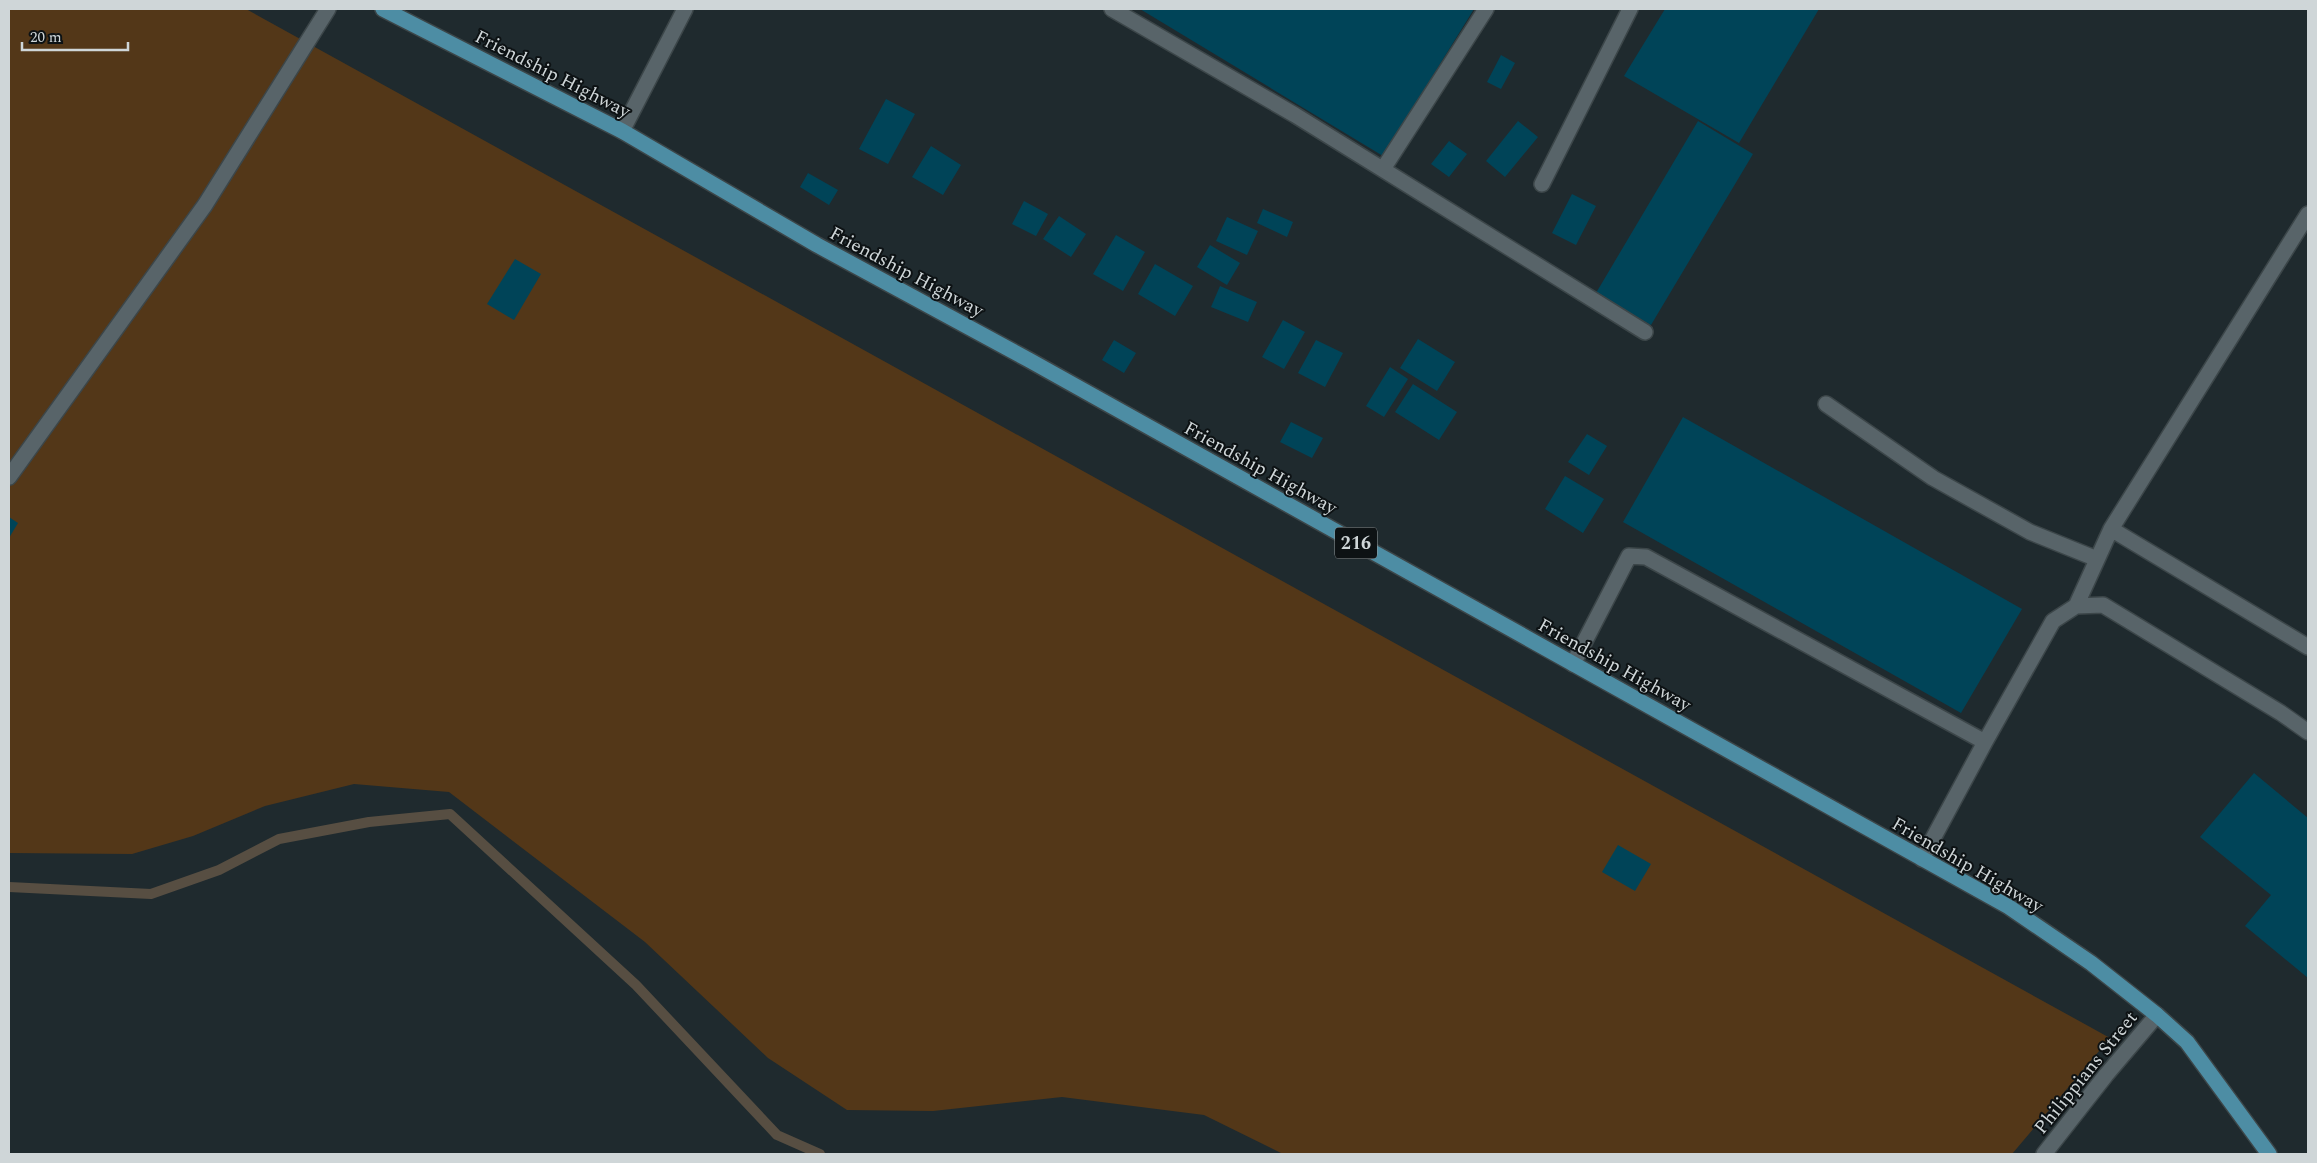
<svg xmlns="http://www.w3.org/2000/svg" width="2317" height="1163" font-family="Spectral,serif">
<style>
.green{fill:#533718}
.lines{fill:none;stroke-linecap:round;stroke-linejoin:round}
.stream{stroke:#574e42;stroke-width:10}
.building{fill:#004458}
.minor-casing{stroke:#3c4649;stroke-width:18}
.major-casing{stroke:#3c4649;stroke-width:18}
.minor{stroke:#586469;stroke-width:15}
.major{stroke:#4d8da4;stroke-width:15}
.labels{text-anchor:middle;stroke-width:4;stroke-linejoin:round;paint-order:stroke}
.shield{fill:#0d1214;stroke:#959b9d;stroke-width:1}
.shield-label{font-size:18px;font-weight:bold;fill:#cfd6d8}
.street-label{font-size:19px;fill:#cfd6d8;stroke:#0d1214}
</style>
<rect width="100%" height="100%" fill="#1f2a2e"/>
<path class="green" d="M9,9H246L2110,1038L2012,1154H1283L1204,1115L1062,1097L933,1111L847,1110L768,1058L645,942L449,792L354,784L265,806L193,836L132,854L9,853Z"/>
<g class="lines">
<path class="stream" d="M9,887L151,894L219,870L279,839L369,822L450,814L636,985L777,1135L820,1154"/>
</g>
<path class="building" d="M1140,9H1474L1383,156Z
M1665,9H1819L1739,143L1624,76Z
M1501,55L1515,63L1501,89L1487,82Z
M886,99L915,114L888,164L859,149Z
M1518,121L1538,137L1505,177L1486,161Z
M1698,121L1753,154L1651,325L1596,293Z
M1449,141L1467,154L1449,177L1431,164Z
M931,146L961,165L943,195L912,177Z
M808,173L838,190L829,205L800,187Z
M1572,194L1596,206L1576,245L1552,233Z
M1024,201L1048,214L1036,236L1012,224Z
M1263,209L1293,222L1287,237L1257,223Z
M1059,216L1086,234L1071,257L1043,239Z
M1227,217L1258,231L1247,255L1216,241Z
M1116,235L1145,252L1123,291L1093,274Z
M1210,245L1240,263L1227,285L1197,267Z
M515,259L541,274L514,320L487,304Z
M1155,264L1193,286L1175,316L1138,294Z
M1220,286L1257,302L1248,322L1211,307Z
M1283,320L1305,332L1284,369L1262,357Z
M1418,339L1455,362L1437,391L1400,368Z
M1114,340L1136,353L1124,373L1102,360Z
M1316,340L1343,353L1325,387L1298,373Z
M1390,367L1408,379L1384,417L1366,406Z
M1413,384L1457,412L1439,440L1395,412Z
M1683,417L2022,609L1961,713L1623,522Z
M1291,422L1323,438L1312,458L1280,442Z
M1587,434L1607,446L1589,475L1568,462Z
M1565,476L1604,499L1583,533L1545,509Z
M9,517L18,523L9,538Z
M2254,773L2308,818V978L2245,926L2271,895L2200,837Z
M1618,845L1651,864L1635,891L1602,872Z"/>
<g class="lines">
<defs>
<path id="minor" d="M1112,9L1295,115L1645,332
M622,131L685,9
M1383,169L1486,9
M1542,184L1630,9
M2308,214L2111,529L2308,647
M1826,404L1933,478L2030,532L2097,559
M9,477L205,205L328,9
M2076,606L2111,529
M1573,664L1629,556L1646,557L1985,742
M1922,859L1985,742L2053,621L2076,606L2103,605L2281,713L2308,732
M2044,1154L2106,1075L2157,1015"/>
<path id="major" d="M383,9L622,131L817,245L1029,360L2009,907L2091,963L2157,1015L2187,1042L2269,1154"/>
</defs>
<use href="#minor" class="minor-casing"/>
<use href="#major" class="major-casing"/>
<use href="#minor" class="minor"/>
<use href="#major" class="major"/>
</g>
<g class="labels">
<rect class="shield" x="1335" y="527.5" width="42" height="31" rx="4"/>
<g class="shield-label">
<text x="1356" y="549">216</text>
</g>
<g class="street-label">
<text transform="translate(553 73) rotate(27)" y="7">Friendship Highway</text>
<text transform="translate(907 271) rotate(28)" y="7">Friendship Highway</text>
<text transform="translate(1261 467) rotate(29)" y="7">Friendship Highway</text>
<text transform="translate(1615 664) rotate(29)" y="7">Friendship Highway</text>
<text transform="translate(1968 864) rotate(30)" y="7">Friendship Highway</text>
<text transform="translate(2085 1072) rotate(-51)" y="7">Philippians Street</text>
</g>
</g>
<rect width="2317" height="1163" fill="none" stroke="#cfd6d8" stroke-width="20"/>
<path d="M22 42v8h106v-8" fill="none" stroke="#cfd6d8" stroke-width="2.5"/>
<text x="30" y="42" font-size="15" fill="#cfd6d8" stroke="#0d1214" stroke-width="4" paint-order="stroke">20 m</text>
</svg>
